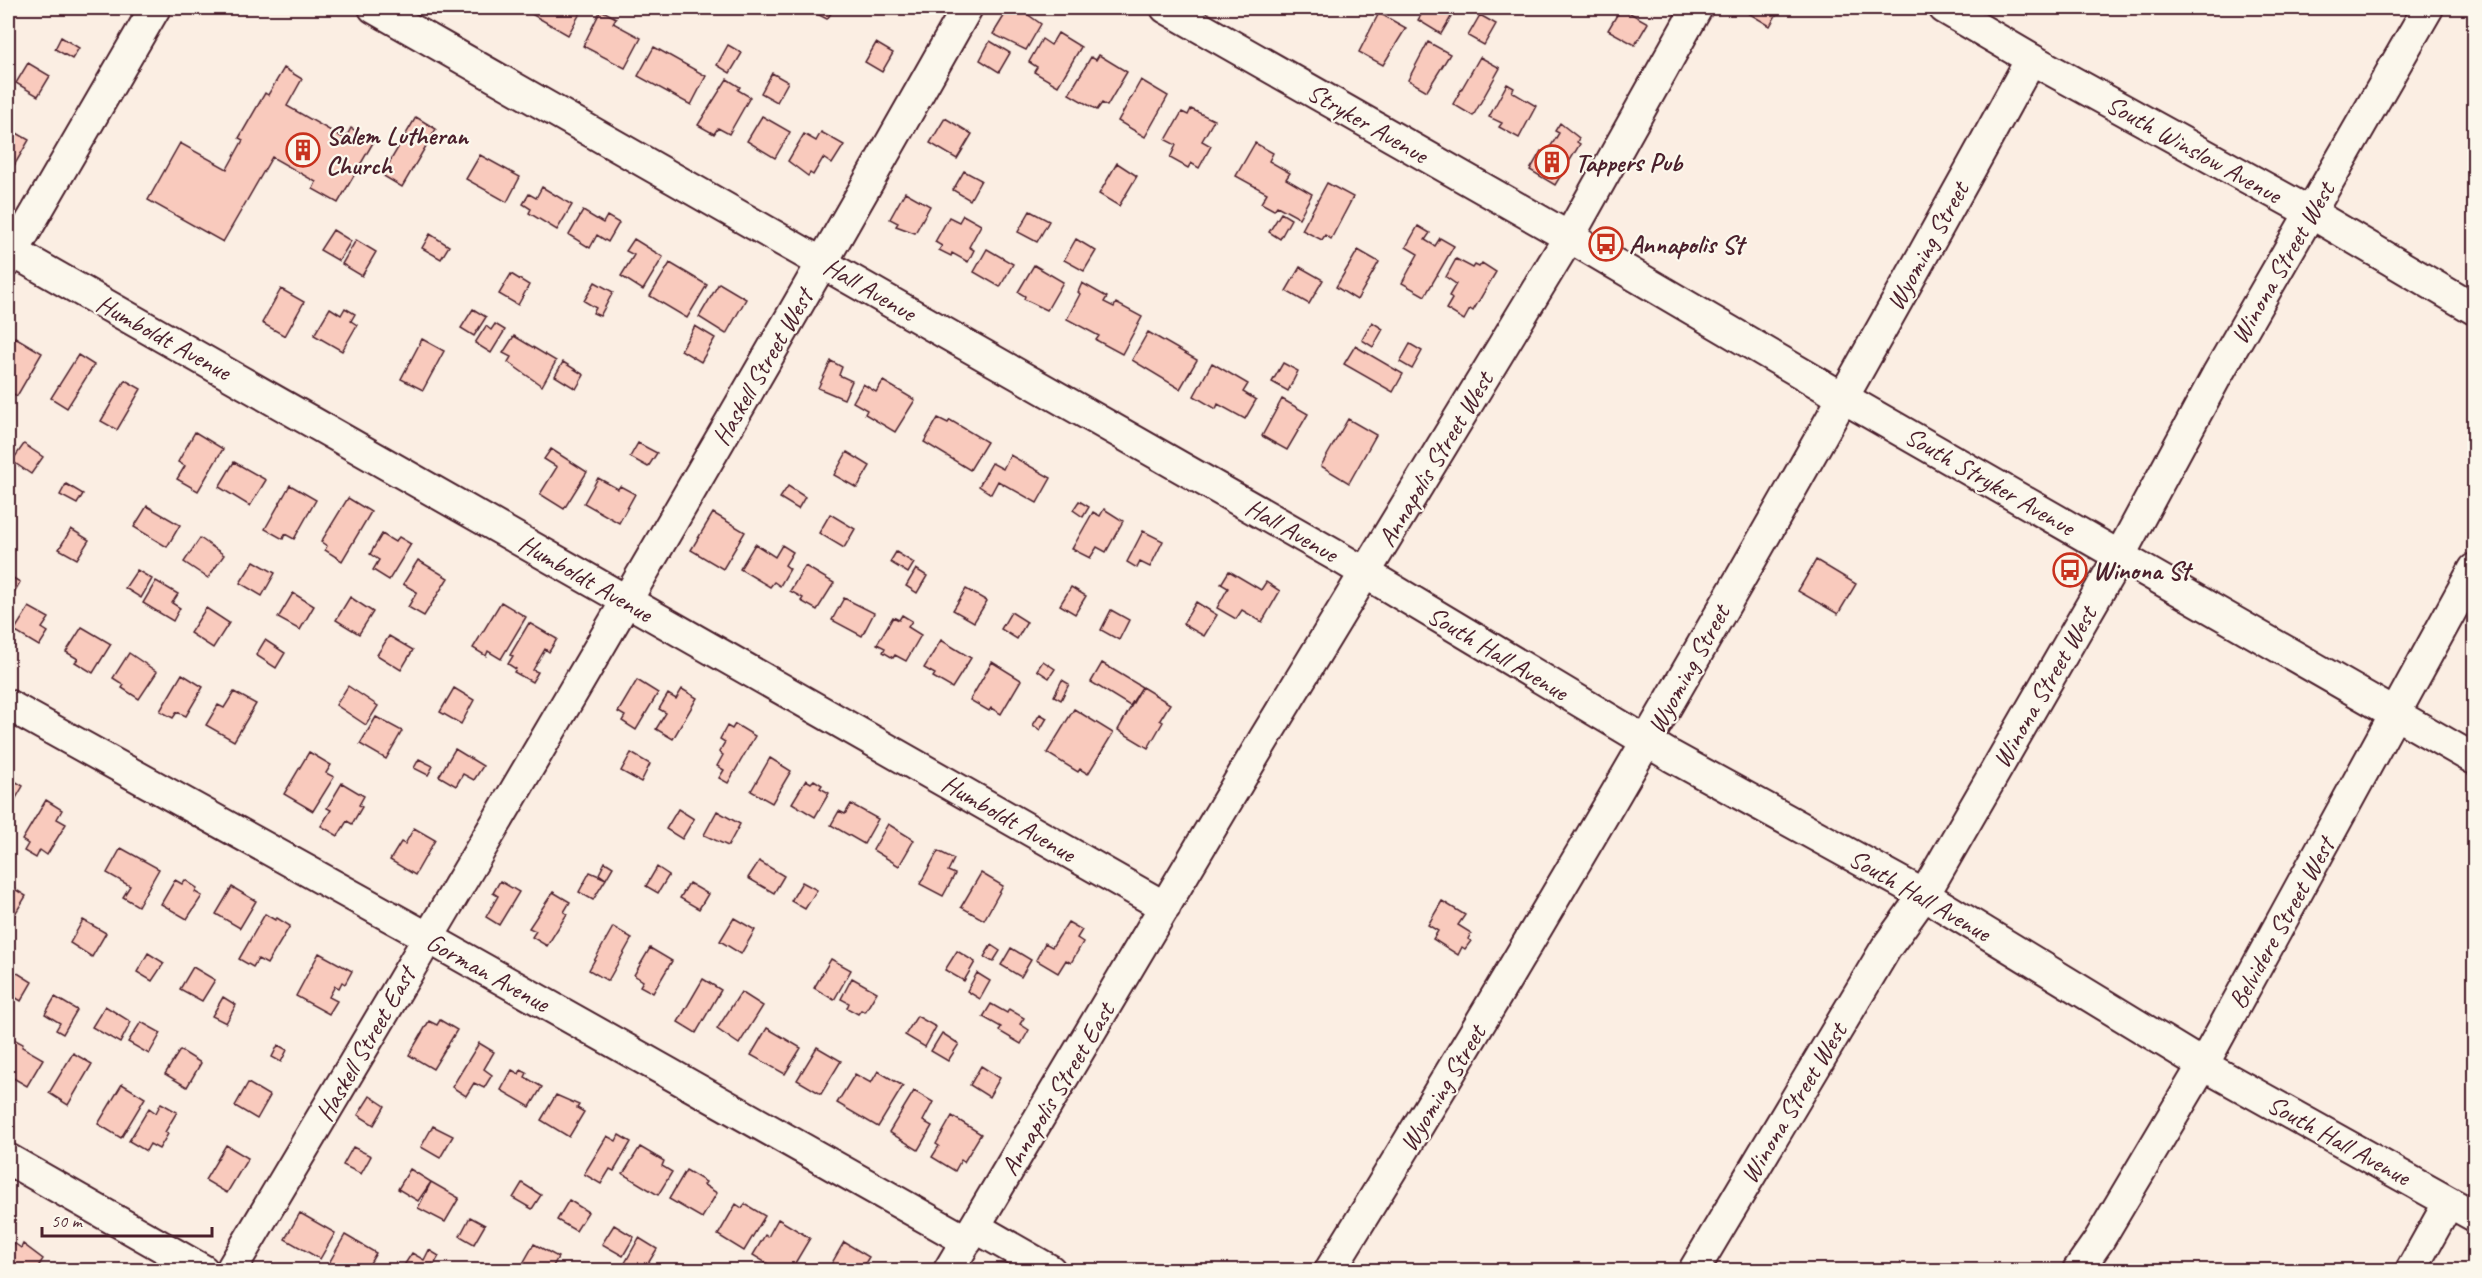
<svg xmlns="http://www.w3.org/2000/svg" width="2482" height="1278" font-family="Caveat,sans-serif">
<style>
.building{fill:#f9cabd;stroke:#4a1f2b;stroke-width:1.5}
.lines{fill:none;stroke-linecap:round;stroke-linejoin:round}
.minor-casing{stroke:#4a1f2b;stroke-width:34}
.minor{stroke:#fbf7ec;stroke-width:30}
.labels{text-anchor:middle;stroke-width:4.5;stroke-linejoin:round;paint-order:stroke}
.street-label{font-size:26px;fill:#4a1f2b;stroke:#fbf7ec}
.poi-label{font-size:26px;font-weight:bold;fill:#4a1f2b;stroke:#fbf7ec;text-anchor:start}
</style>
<rect width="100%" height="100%" fill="#fbeee3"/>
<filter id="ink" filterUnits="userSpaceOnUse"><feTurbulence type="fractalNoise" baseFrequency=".0167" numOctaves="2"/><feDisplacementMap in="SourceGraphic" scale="12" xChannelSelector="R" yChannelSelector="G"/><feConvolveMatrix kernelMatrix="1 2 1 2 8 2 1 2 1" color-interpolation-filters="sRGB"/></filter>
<g filter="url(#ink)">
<path class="building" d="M521,8H583L568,35Z
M820,8H835L827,19L817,14Z
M1009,8L1018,12L1020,9L1041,24L1026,50L993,34Z
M1425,8H1446L1454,12L1441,34L1418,20Z
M1621,8L1648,23L1635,45L1608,30Z
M1744,8H1780L1770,26L1743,10Z
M601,10L616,18L613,23L641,38L625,68L583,46Z
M1379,13L1406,28L1383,65L1359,52Z
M1480,15L1496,24L1484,45L1468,36Z
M1058,33L1081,47L1058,86L1034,72L1037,67L1029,62L1042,39L1051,45Z
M61,37L79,48L72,59L55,49Z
M990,41L1010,53L999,72L980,60Z
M1428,42L1450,54L1427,91L1408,80Z
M876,43L893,53L882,72L865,62Z
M728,45L742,53L730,73L717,65Z
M654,47L706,76L691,105L638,76Z
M1099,55L1127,72L1107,106L1102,103L1097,110L1069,94L1091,57L1096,60Z
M1480,57L1500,68L1473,116L1453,104Z
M28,63L50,76L38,96L16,83Z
M284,68L302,79L287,106L345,139L351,128L374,141L338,203L313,189L316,182L272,157L223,242L148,200L180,143L227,169L243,140L239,138L265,93L268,95Z
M772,73L788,82L777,102L761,93Z
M727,79L740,87L738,90L750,97L729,134L718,128L714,134L698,125Z
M1141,80L1168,96L1145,137L1118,121Z
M1507,84L1514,88L1512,92L1536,106L1519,138L1499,127L1502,123L1489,117Z
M1191,109L1214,120L1202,141L1211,146L1199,168L1191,163L1188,168L1170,158L1176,145L1166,140L1182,112L1188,115Z
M762,116L790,132L775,158L747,141Z
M416,117L436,129L402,187L382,175Z
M945,118L972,134L957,159L930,143Z
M1560,123L1579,138L1577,142L1580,144L1555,185L1530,170L1541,151L1546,154L1559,133L1555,131Z
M8,128L29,140L8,176Z
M821,132L844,145L832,164L823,158L813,175L810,173L808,176L788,161L804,134L816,141Z
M1255,143L1273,153L1269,161L1290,173L1286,179L1312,194L1299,218L1277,206L1274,210L1261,203L1267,193L1236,176Z
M480,155L520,177L507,202L466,179Z
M1117,163L1137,176L1119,206L1099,194Z
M964,171L981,180L970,200L953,190Z
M1327,183L1353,197L1331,239L1325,235L1322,240L1302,230Z
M542,187L572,205L557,230L529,213L531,209L523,204L529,194L536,198Z
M905,192L930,206L915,233L896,226L898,223L890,219Z
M583,211L603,223L607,216L619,223L608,242L597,235L590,248L569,235Z
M1030,211L1049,221L1037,242L1018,232Z
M1281,213L1291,219L1280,239L1269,232Z
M963,215L981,225L969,247L974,250L968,262L952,253L951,256L939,250L942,246L935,242L949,217L959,222Z
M1418,226L1430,233L1425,240L1435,246L1440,238L1454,246L1425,296L1402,283L1418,254L1406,247Z
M333,230L351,241L339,261L320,250Z
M430,234L449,246L441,259L422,248Z
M634,239L663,257L643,290L621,276L634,255L626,251Z
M1076,239L1096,251L1084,271L1064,260Z
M356,240L376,252L362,276L342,264Z
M987,249L1013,264L1000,287L974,272Z
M1358,250L1379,262L1357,300L1336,287Z
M1456,259L1473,268L1475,265L1479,267L1482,263L1496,272L1473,311L1470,309L1464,320L1446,309L1452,299L1449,296L1456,284L1446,277Z
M670,263L707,285L687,318L650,296Z
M1034,265L1063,282L1047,310L1024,299L1025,296L1018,292Z
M1300,267L1323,280L1309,304L1286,291Z
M511,274L529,285L518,305L499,294Z
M595,282L613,292L600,316L593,313L596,308L584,301Z
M719,283L746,299L726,334L699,317Z
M1082,283L1107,297L1104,302L1114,307L1116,303L1142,317L1122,354L1096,340L1099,336L1067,319L1080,294L1078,292Z
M281,289L304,302L285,336L262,323Z
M330,308L341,315L345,308L355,314L351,321L357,325L342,351L314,335Z
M473,309L486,317L474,336L461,328Z
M1372,322L1383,329L1373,347L1362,340Z
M495,324L505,330L491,353L475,343L486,326L491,330Z
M695,326L715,338L701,362L681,350Z
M1148,332L1197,360L1180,389L1132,360Z
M514,336L556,361L542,386L508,362L511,357L503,353Z
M15,337L42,353L17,396L8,391V349Z
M422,339L444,351L423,390L401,379Z
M1410,344L1422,351L1412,369L1400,362Z
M1355,346L1403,374L1393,392L1344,364Z
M78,355L94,365L67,408L51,398Z
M831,361L842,367L839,375L852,381L844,399L818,388Z
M563,362L584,375L576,389L555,376Z
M1212,363L1248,384L1243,392L1256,400L1245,419L1218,404L1216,409L1194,396Z
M1283,363L1298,371L1288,391L1272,382Z
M125,380L141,389L117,430L101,421Z
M883,381L915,400L895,432L865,414L867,410L853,402L863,384L876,392Z
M1282,399L1308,414L1287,450L1262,436Z
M938,418L948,423L950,420L987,442L970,470L924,442Z
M1348,419L1376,435L1349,483L1321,466Z
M195,432L223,449L198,491L177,479L185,466L178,462Z
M638,443L657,453L648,467L630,457Z
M24,444L43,457L31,474L12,461Z
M551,449L587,472L564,509L540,494L557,467L544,459Z
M847,452L870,466L857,488L834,475Z
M1010,455L1051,478L1037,503L998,481L991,494L979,486L992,463L1003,469Z
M234,462L266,480L250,506L219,487Z
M598,478L618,489L620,486L635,494L619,523L584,503Z
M66,484L83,494L77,504L60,495Z
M290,485L316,500L294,539L285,534L283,539L265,529Z
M788,486L805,497L798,509L780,498Z
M348,498L371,512L342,561L325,550L327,546L321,542Z
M1079,501L1089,507L1083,517L1073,510Z
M147,506L180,525L167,547L134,527Z
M1104,509L1123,521L1106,552L1097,547L1090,558L1072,549L1093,512L1100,516Z
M713,513L745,532L723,569L691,550Z
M830,514L855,529L844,548L819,533Z
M71,529L89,540L77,559L59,549Z
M1143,531L1163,541L1150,567L1140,562L1137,568L1127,562Z
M382,534L395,542L399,537L411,544L389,580L373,570L379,560L370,554Z
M200,538L224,555L208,578L184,562Z
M755,544L775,557L782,545L793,552L785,565L790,569L780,586L774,582L770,587L740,569Z
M896,552L914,563L908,573L890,562Z
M418,560L448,578L424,616L408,607L417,592L403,584Z
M1816,560L1856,584L1838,614L1798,591Z
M254,561L275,573L262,596L240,583Z
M805,566L834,583L817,610L801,601L803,598L790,591Z
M916,569L927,576L917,593L906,586Z
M137,570L152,579L141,598L125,588Z
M1229,571L1261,590L1266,582L1280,591L1262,622L1242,610L1236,619L1217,608L1228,588L1221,584Z
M8,575L20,582L8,603Z
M156,581L178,594L172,603L180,608L173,621L143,603Z
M1071,587L1086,596L1075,614L1060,605Z
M966,589L987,601L974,622L953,610Z
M293,593L314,606L300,630L278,618Z
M350,597L373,612L359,634L336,620Z
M844,598L874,613L862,636L832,620Z
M501,602L526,617L501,659L488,651L486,656L473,648Z
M1196,602L1217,615L1204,636L1183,624Z
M29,607L49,618L42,628L48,632L39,646L14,631Z
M206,608L229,623L213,648L190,633Z
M1111,610L1129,620L1119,640L1101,630Z
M1011,612L1027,622L1017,639L1001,629Z
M902,615L912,621L908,627L921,635L906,661L895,655L893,658L883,652L885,648L877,644L893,617L899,620Z
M529,623L557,639L549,652L545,649L533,670L538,672L532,682L514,672L516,669L508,664L513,656L510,655Z
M82,627L111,644L93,673L75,662L78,659L66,652Z
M389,636L413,650L401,670L377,655Z
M265,640L285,653L276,668L256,655Z
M941,640L971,658L952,688L933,677L935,674L924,668Z
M129,653L157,672L139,699L122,688L124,685L113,678Z
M1043,661L1055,669L1049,678L1037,670Z
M992,662L1021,680L1001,714L991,708L989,711L970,700Z
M1102,663L1142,687L1130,706L1091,682Z
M182,674L203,687L186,716L177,712L173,718L160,711Z
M637,680L658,693L636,730L622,721L625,716L618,712Z
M1062,680L1069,684L1061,700L1054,696Z
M348,686L378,706L366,725L336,705Z
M1142,687L1170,704L1160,720L1163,722L1148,748L1118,730Z
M454,688L474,700L461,724L440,712Z
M682,689L697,698L673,739L656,729L666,713L659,709L668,694L676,699Z
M234,692L256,704L234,741L206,725L218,705L224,708Z
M1074,709L1113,733L1088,774L1080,769L1078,772L1047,753Z
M1040,714L1047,718L1040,730L1033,725Z
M376,717L402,731L386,759L360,744Z
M735,724L755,736L728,783L719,778L724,770L717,766L723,755L719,752L725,742L720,739L727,726L732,729Z
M455,749L483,766L474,780L463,774L456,786L439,776Z
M309,752L331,765L326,773L334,777L313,811L284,794Z
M631,753L650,764L641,782L621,771Z
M770,758L791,771L772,803L751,791Z
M419,759L433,766L428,775L414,768Z
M8,777L23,786L8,812Z
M806,780L811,783L814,780L822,785L820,788L829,793L815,817L792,803Z
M342,783L364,796L359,805L362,807L352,824L347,821L338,836L321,826L331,810L327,808Z
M46,800L62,810L57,819L66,824L47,855L40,850L36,858L24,851L28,844L22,840Z
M851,804L878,819L864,844L831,825L839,811L845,814Z
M678,809L694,819L682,839L666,829Z
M717,811L740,824L728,846L704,835Z
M888,824L914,840L899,866L873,850Z
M414,828L435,840L415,875L390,860L401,842L405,844Z
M121,848L159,869L138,906L123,897L130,886L107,873Z
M938,851L954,859L948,871L955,874L943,896L920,884Z
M759,861L784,876L774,893L748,878Z
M605,862L613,867L606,879L599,874Z
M657,867L669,875L658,893L646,886Z
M590,872L606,879L593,900L579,892Z
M981,873L1003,886L984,920L961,907Z
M175,880L182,884L185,880L197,888L195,892L202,896L187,919L161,904Z
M500,881L519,892L499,925L486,917L498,896L493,893Z
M802,882L817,890L805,909L791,901Z
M689,883L708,894L699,909L680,898Z
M8,885L26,896L12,919L8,916Z
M232,887L256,901L240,928L216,914Z
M553,892L570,902L564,912L567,914L547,946L532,937L536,931L529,928Z
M1442,901L1465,915L1458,925L1471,933L1468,939L1471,941L1465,949L1462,947L1458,955L1433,939L1438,931L1428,925Z
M265,914L275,920L277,918L290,926L267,964L258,959L253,967L239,959Z
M734,918L755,930L741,954L720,941Z
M83,920L106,933L92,957L70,943Z
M1068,922L1082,930L1077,938L1083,942L1071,963L1066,960L1058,973L1036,960L1045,943L1052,947Z
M613,927L632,938L608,981L589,970Z
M991,945L1000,951L993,962L984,957Z
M650,948L672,961L653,993L640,986L643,981L634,975Z
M1011,948L1031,960L1021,977L1001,965Z
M957,951L975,962L964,981L945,970Z
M148,953L164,963L152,981L137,972Z
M319,953L352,971L345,984L342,982L339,988L335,986L329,997L337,1001L329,1014L296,996Z
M831,959L851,970L834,1000L814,988Z
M193,967L215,980L202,1001L180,989Z
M11,969L32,982L21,1001L8,993V974Z
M977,973L990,981L980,999L967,991Z
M852,978L877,992L865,1012L861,1010L858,1014L847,1008L849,1003L841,999Z
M703,979L721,990L696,1033L678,1022Z
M741,992L763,1006L739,1044L717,1029Z
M55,997L77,1010L63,1034L56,1030L60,1023L45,1014Z
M223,997L236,1005L226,1023L212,1016Z
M991,1004L1007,1013L1009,1009L1024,1018L1020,1024L1029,1030L1021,1044L999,1031L1001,1027L983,1017Z
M105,1006L131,1022L120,1043L92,1027Z
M917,1016L936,1027L925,1047L905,1035Z
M440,1020L457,1030L433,1069L409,1055L429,1021L437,1025Z
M141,1022L161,1033L149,1054L128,1042Z
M767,1028L801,1048L785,1074L751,1055Z
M942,1033L959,1044L948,1061L931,1051Z
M10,1037L23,1044L22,1047L43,1059L27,1086L8,1075V1041Z
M479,1043L494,1052L484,1069L492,1075L484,1088L474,1083L466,1096L452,1087Z
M278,1045L287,1050L281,1062L272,1057Z
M817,1047L841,1061L821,1094L797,1080Z
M180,1050L201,1063L187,1087L165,1074Z
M73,1053L92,1064L68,1105L49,1093Z
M981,1066L1000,1078L989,1097L970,1085Z
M512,1070L519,1074L521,1070L527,1073L525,1077L542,1087L530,1107L501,1090Z
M878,1071L903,1086L878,1127L837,1103L855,1074L871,1083Z
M248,1083L270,1096L257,1119L235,1106Z
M122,1084L145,1098L121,1138L98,1124Z
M914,1091L933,1102L923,1121L932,1126L918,1150L889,1132Z
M556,1095L579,1105L577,1108L584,1112L569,1137L541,1120Z
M370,1096L385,1106L374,1125L358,1115Z
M161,1103L177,1112L165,1132L168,1134L159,1149L150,1144L146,1151L129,1141L149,1108L156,1113Z
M952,1116L981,1134L964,1162L961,1160L955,1171L932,1157L939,1146L936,1144Z
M433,1126L453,1136L440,1158L421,1147Z
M619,1135L631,1142L614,1171L610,1169L601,1184L584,1174L607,1136L616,1141Z
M226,1145L248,1158L227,1193L205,1180Z
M353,1147L371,1156L361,1174L343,1165Z
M640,1147L664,1161L662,1166L672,1172L658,1195L623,1174Z
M410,1169L431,1182L418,1201L398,1189Z
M686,1170L706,1182L704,1185L717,1193L702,1218L669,1199Z
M431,1182L459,1198L445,1222L418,1208Z
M522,1183L541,1195L532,1209L513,1198Z
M569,1200L588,1212L576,1231L557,1220Z
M736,1204L742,1208L745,1204L765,1216L744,1251L718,1235Z
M300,1213L335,1233L320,1259L285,1239Z
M470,1217L485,1225L474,1244L460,1236Z
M778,1219L810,1238L791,1270H778L753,1255L765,1235L768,1237Z
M614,1225L634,1237L623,1256L602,1244Z
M345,1235L376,1253L366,1270H341L329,1263Z
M639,1238L657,1249L644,1270H637L625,1263Z
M844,1242L869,1257L861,1270H828Z
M14,1243L21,1248L23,1244L43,1259L36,1270H8V1254Z
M534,1244L558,1257L551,1270H527L521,1267Z
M429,1250L439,1256L431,1270H401L412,1253L424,1260Z"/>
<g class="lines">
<defs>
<path id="minor" d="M374,8L1342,559L1671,756L1924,895L2203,1065L2474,1216
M1166,8L1588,248L1842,397L2474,759
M1944,8L2031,59L2311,213L2474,309
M8,249L1165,907
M8,261L155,8
M8,705L427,937L967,1241
M8,1159L203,1270
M975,1227L1050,1270
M231,1270C480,852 728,432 967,8
M949,1270L1264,739L1569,237L1697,8
M1330,1270C1575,873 1807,468 2031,59
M1694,1270L1886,948L1924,895L2120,555L2217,375L2428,8
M2078,1270L2099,1240L2203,1065L2474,569
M2411,1270L2449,1202"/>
</defs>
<use href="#minor" class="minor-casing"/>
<use href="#minor" class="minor"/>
</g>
</g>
<defs>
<symbol id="building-ring" viewBox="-11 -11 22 22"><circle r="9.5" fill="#fbf7ec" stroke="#c8321e" stroke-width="1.5"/><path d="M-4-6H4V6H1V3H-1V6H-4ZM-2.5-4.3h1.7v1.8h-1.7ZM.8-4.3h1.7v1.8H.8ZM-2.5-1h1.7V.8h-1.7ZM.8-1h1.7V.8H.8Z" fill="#c8321e"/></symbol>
<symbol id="bus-ring" viewBox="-11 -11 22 22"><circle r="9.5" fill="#fbf7ec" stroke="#c8321e" stroke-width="1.5"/><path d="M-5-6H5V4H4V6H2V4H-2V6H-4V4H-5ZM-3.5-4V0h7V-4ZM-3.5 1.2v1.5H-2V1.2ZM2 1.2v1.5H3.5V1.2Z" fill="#c8321e"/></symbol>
</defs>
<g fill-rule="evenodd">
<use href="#building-ring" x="284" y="131" width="38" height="38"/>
<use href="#building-ring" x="1533" y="143" width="38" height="38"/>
<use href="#bus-ring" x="1587" y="225" width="38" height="38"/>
<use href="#bus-ring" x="2051" y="551" width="38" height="38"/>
</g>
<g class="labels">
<g class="street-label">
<text transform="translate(1368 123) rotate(30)" y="9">Stryker Avenue</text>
<text transform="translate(2194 149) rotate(29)" y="9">South Winslow Avenue</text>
<text transform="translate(1927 246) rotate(-61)" y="9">Wyoming Street</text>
<text transform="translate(2282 263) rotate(-60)" y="9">Winona Street West</text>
<text transform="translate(870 289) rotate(30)" y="9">Hall Avenue</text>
<text transform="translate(164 337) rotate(29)" y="9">Humboldt Avenue</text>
<text transform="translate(762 367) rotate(-60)" y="9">Haskell Street West</text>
<text transform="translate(1435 459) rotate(-59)" y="9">Annapolis Street West</text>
<text transform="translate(1990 481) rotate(30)" y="9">South Stryker Avenue</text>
<text transform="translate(1292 530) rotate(30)" y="9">Hall Avenue</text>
<text transform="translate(586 578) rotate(30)" y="9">Humboldt Avenue</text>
<text transform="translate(1498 653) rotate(31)" y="9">South Hall Avenue</text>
<text transform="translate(1688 669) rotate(-61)" y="9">Wyoming Street</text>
<text transform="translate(2044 687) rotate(-60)" y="9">Winona Street West</text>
<text transform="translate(1009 818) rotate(30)" y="9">Humboldt Avenue</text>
<text transform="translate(1920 895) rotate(30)" y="9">South Hall Avenue</text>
<text transform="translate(2281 923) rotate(-61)" y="9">Belvidere Street West</text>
<text transform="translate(488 972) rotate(29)" y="9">Gorman Avenue</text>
<text transform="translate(365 1044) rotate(-60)" y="9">Haskell Street East</text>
<text transform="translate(1442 1088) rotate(-59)" y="9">Wyoming Street</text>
<text transform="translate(1057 1089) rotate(-59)" y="9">Annapolis Street East</text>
<text transform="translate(1793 1103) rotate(-59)" y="9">Winona Street West</text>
<text transform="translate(2339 1140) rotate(29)" y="9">South Hall Avenue</text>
</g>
<g class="poi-label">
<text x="326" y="144">Salem Lutheran<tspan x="326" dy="30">Church</tspan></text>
<text x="1575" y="171">Tappers Pub</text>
<text x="1629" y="253">Annapolis St</text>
<text x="2093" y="579">Winona St</text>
</g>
</g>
<rect width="2482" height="1278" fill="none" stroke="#fbf7ec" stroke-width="30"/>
<rect x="15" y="15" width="2452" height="1248" fill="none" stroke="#4a1f2b" stroke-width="2" filter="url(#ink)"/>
<path d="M42 1227v9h170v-9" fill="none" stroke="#4a1f2b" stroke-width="3"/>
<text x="51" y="1227" font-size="18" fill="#4a1f2b" stroke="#fbf7ec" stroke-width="4.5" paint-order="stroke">50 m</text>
</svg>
